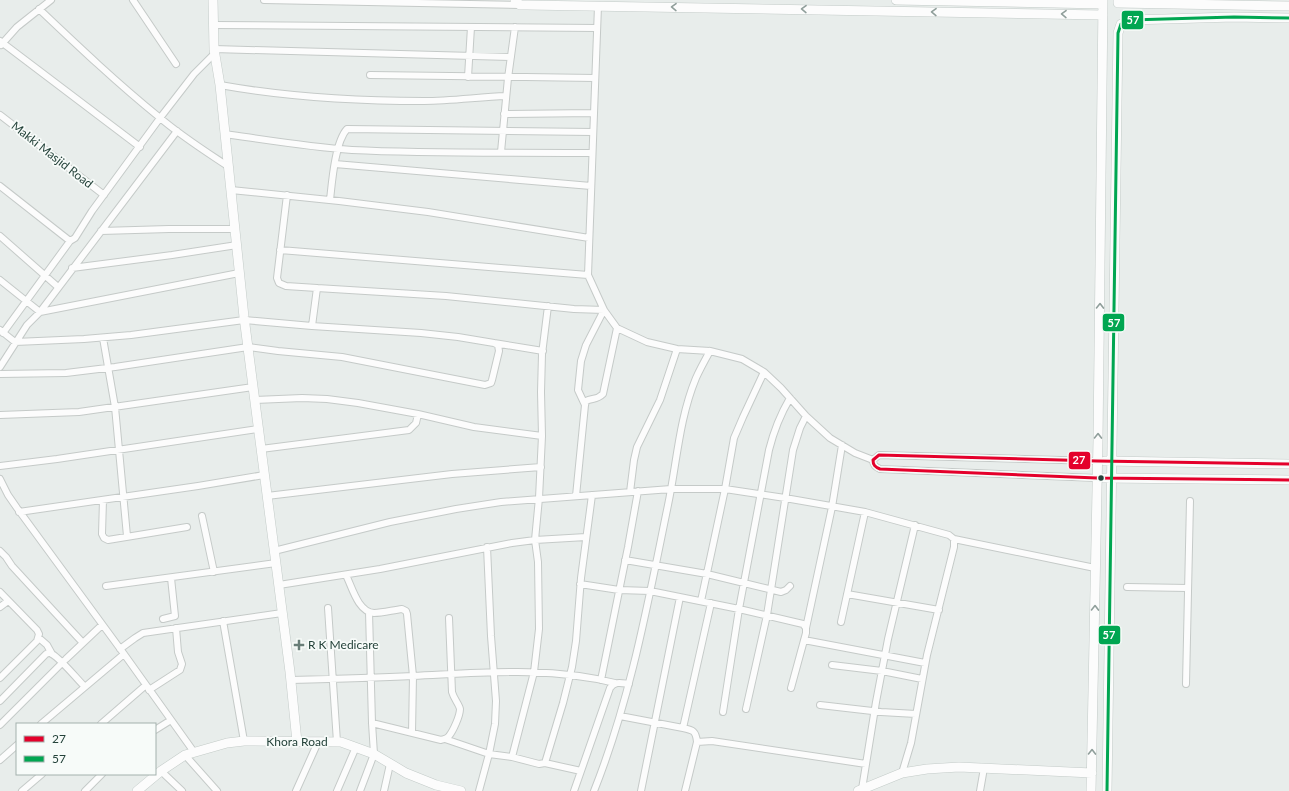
<svg xmlns="http://www.w3.org/2000/svg" width="1289" height="791" font-family="Lato,sans-serif">
<style>
.lines{fill:none;stroke-linecap:round;stroke-linejoin:round}
.street-casing{stroke:#c5cac8;stroke-width:8}
.secondary-casing{stroke:#c3cbc8;stroke-width:10}
.street{stroke:#fcfcfc;stroke-width:6}
.secondary{stroke:#fcfcfc;stroke-width:9}
.bus-1-casing{stroke:#f7fbf9;stroke-width:6}
.bus-2-casing{stroke:#f7fbf9;stroke-width:6}
.bus-1{stroke:#e4002b;stroke-width:3}
.bus-2{stroke:#00a651;stroke-width:3}
.oneway{stroke:#909f9b}
.bus-dot{fill:#24423a;stroke:#f7fbf9;stroke-width:1.5}
.poi-dot{fill:#697e78;stroke:#f7fbf9;stroke-width:1.5}
.labels{text-anchor:middle;stroke-width:3.5;stroke-linejoin:round;paint-order:stroke}
.street-label{font-size:12px;fill:#24423a;stroke:#f7fbf9}
.poi-label{font-size:12px;fill:#24423a;stroke:#f7fbf9;text-anchor:start}
.line-badge{stroke:#f7fbf9;stroke-width:1.5}
.badge-label{font-size:11px;text-anchor:middle;font-weight:bold;fill:#fff}
</style>
<rect width="100%" height="100%" fill="#e8edeb"/>
<g class="lines">
<defs>
<path id="street" d="M133,0L176,64
M264,0L520,5
M598,6L588,275L604,310L617,328L647,342L677,349L710,351L742,359L764,372L781,388L806,416L830,438L855,453L873,460
M39,9C78,46 117,83 159,117C181,136 205,151 229,167
M213,25L597,28
M0,41L140,147
M1,45L17,27L51,0
M214,49L511,57
M370,75L595,78
M468,77L471,27
M220,85C287,97 356,101 424,101C451,101 479,97 506,96
M504,114L594,113
M0,115L104,195
M225,134C267,140 309,147 352,150C432,154 512,152 592,153
M501,152L508,78L515,27
M335,164L591,186
M0,186L70,241
M231,190L339,201L428,212L589,238
M287,195L277,278L279,283L286,286L317,288
M330,200C332,182 335,142 347,129L593,132
M101,231L169,229H235
M0,236L58,287
M280,250L588,275
M72,268L172,255L237,245
M0,280L40,312L239,273
M312,326L317,288L446,296L574,309L604,310L586,345L581,361L578,390L585,405
M0,330L15,342L84,339L131,335L244,320L312,326L421,333L458,337L494,343L498,345L499,351L492,380L491,383L485,385L342,357L278,351L248,347L115,367L66,373L0,374
M3,333L70,241L75,238L92,211L160,118L194,74L215,53
M103,338L115,407L127,536
M494,343L543,351
M0,367L27,325L40,312L177,131
M255,400L302,398L327,399L358,403L418,414L474,427L542,436
M0,415L79,412L253,387
M261,449L409,430L416,423L418,414
M0,466L57,459L258,429
M1097,478L880,469C875,467 873,465 873,460L879,455L1097,461
M0,479L8,495L17,508L124,654L194,752
M630,492L634,460L637,447L660,400L677,349
M267,496L452,474L541,467
M576,496L585,405L586,401C592,398 597,400 603,394L617,328
M103,500L102,534L104,538L108,540L187,527
M19,512L198,486L264,475
M202,516L214,572
M0,551L6,557L12,566L83,643
M274,551L390,522L456,509L501,502L671,489H725L785,498L865,512L949,535L954,539L1095,568
M625,560L707,574L781,592L786,590L790,586
M346,575C352,587 358,612 374,613C383,613 393,610 402,609L406,611L407,614L413,676L412,733
M580,584L619,590L650,591L739,609L803,624L806,628V633L791,688
M279,585L380,569L512,543L535,540L586,537
M106,586L276,563
M1127,587L1188,588
M0,592L37,630L39,634L37,641L0,678
M847,594L939,610
M701,601L725,489L734,438L743,417L764,372
M0,607L8,601
M328,608L337,742
M163,619L175,616L171,578
M223,621L244,741
M841,622L865,512
M806,628L832,507L842,445
M39,638L47,645L52,654
M804,640L925,663
M120,649L135,638L143,633L282,613
M832,665L882,671L922,679
M291,680C332,679 372,678 413,676C480,673 549,666 615,683
M601,680L628,547L638,491
M1186,684L1190,501
M149,690L180,670L182,664L178,652L176,628
M0,701L46,654C49,653 49,652 52,654C62,660 76,678 85,687
M820,705L881,712L916,714
M746,709L767,615L793,450L800,428L806,416
M723,712L739,609L769,450C774,430 780,415 790,398
M620,716L683,728C693,730 696,731 697,742L685,791
M372,723L441,740C444,739 447,739 449,736C453,731 460,716 460,709C459,704 454,699 452,692L449,618
M41,724L124,654
M101,724L146,685
M0,725L66,659L102,625
M683,728L711,603
M155,730L171,720
M445,739L489,754L512,757L539,764L545,763L581,771
M697,742L712,741L866,764
M185,755L217,791
M512,757L534,672L539,629L538,562L535,540L539,498L542,436L541,392L542,354L548,306
M0,760L17,745
M545,763L563,703L572,667L576,641L581,578L592,495
M161,771L182,791
M902,773L911,743L927,655L954,547V539
M862,789L876,702L888,639L915,525
M22,791L42,774
M85,791L102,774
M296,791L318,742
M337,791L356,747
M360,791L374,754L372,723L369,612
M384,791L390,764
M479,791L489,754L495,724L496,701L491,636L487,547
M574,791L610,688C615,681 621,683 629,684
M594,791C631,698 648,602 668,505C677,462 679,419 696,378C700,369 705,360 710,351
M641,791L680,597
M980,791L984,768"/>
<path id="secondary" d="M213,0L214,49L220,85L244,317L290,672L297,742
M515,0L520,5H527L1103,15
M896,0L1103,4
M1118,0V3L1289,6
M1105,461L1289,464
M1104,478L1289,480
M137,791L161,771L185,755L227,743L244,741L341,742L374,754L406,773L436,785L461,791
M858,791L902,773L927,769L959,767L1092,773
M1091,791L1098,440L1103,0
M1107,791L1118,33L1121,24L1130,20L1234,17L1289,18"/>
</defs>
<use href="#street" class="street-casing"/>
<use href="#secondary" class="secondary-casing"/>
<use href="#street" class="street"/>
<use href="#secondary" class="secondary"/>
<defs>
<path id="bus-1" d="M1289,464L1097,461L879,455L873,460C873,465 875,467 880,469L1097,478L1289,480"/>
<path id="bus-2" d="M1107,791L1118,33L1121,24L1130,20L1234,17L1289,18"/>
</defs>
<use href="#bus-1" class="bus-1-casing"/>
<use href="#bus-2" class="bus-2-casing"/>
<use href="#bus-1" class="bus-1"/>
<use href="#bus-2" class="bus-2"/>
</g>
<defs><path id="oneway-chevron" d="M-2-3.5L2.5 0L-2 3.5" fill="none" stroke-width="1.6" stroke-linecap="round" stroke-linejoin="round"/></defs>
<g class="oneway">
<use href="#oneway-chevron" transform="translate(674 7) rotate(-179)"/>
<use href="#oneway-chevron" transform="translate(804 9) rotate(-179)"/>
<use href="#oneway-chevron" transform="translate(934 12) rotate(-179)"/>
<use href="#oneway-chevron" transform="translate(1064 14) rotate(-179)"/>
<use href="#oneway-chevron" transform="translate(1100 306) rotate(-89)"/>
<use href="#oneway-chevron" transform="translate(1098 436) rotate(-89)"/>
<use href="#oneway-chevron" transform="translate(1095 608) rotate(-89)"/>
<use href="#oneway-chevron" transform="translate(1092 752) rotate(-89)"/>
</g>
<circle class="bus-dot" cx="1101" cy="478" r="3.5"/>
<path class="poi-dot" d="M297 639h4v4h4v4h-4v4h-4v-4h-4v-4h4z"/>
<g class="labels">
<g class="street-label">
<text transform="translate(52 155) rotate(38)" y="4">Makki Masjid Road</text>
<text x="297" y="746">Khora Road</text>
</g>
<g class="poi-label">
<text x="308" y="649">R K Medicare</text>
</g>
</g>
<g class="line-badge">
<rect x="1121" y="10" width="23" height="20" rx="4" fill="#00a651"/>
<rect x="1102" y="313" width="23" height="19" rx="4" fill="#00a651"/>
<rect x="1068" y="451" width="23" height="19" rx="4" fill="#e4002b"/>
<rect x="1098" y="625" width="23" height="20" rx="4" fill="#00a651"/>
</g>
<g class="badge-label">
<text x="1133" y="24">57</text>
<text x="1114" y="327">57</text>
<text x="1079" y="464">27</text>
<text x="1109" y="639">57</text>
</g>
<rect x="16" y="723" width="140" height="52" fill="#f7fbf9" stroke="#a3b1ad"/>
<rect x="24" y="736" width="20" height="6" fill="#e4002b" stroke="#a3b1ad"/>
<text x="52" y="743" font-size="12" fill="#24423a">27</text>
<rect x="24" y="756" width="20" height="6" fill="#00a651" stroke="#a3b1ad"/>
<text x="52" y="763" font-size="12" fill="#24423a">57</text>
</svg>
